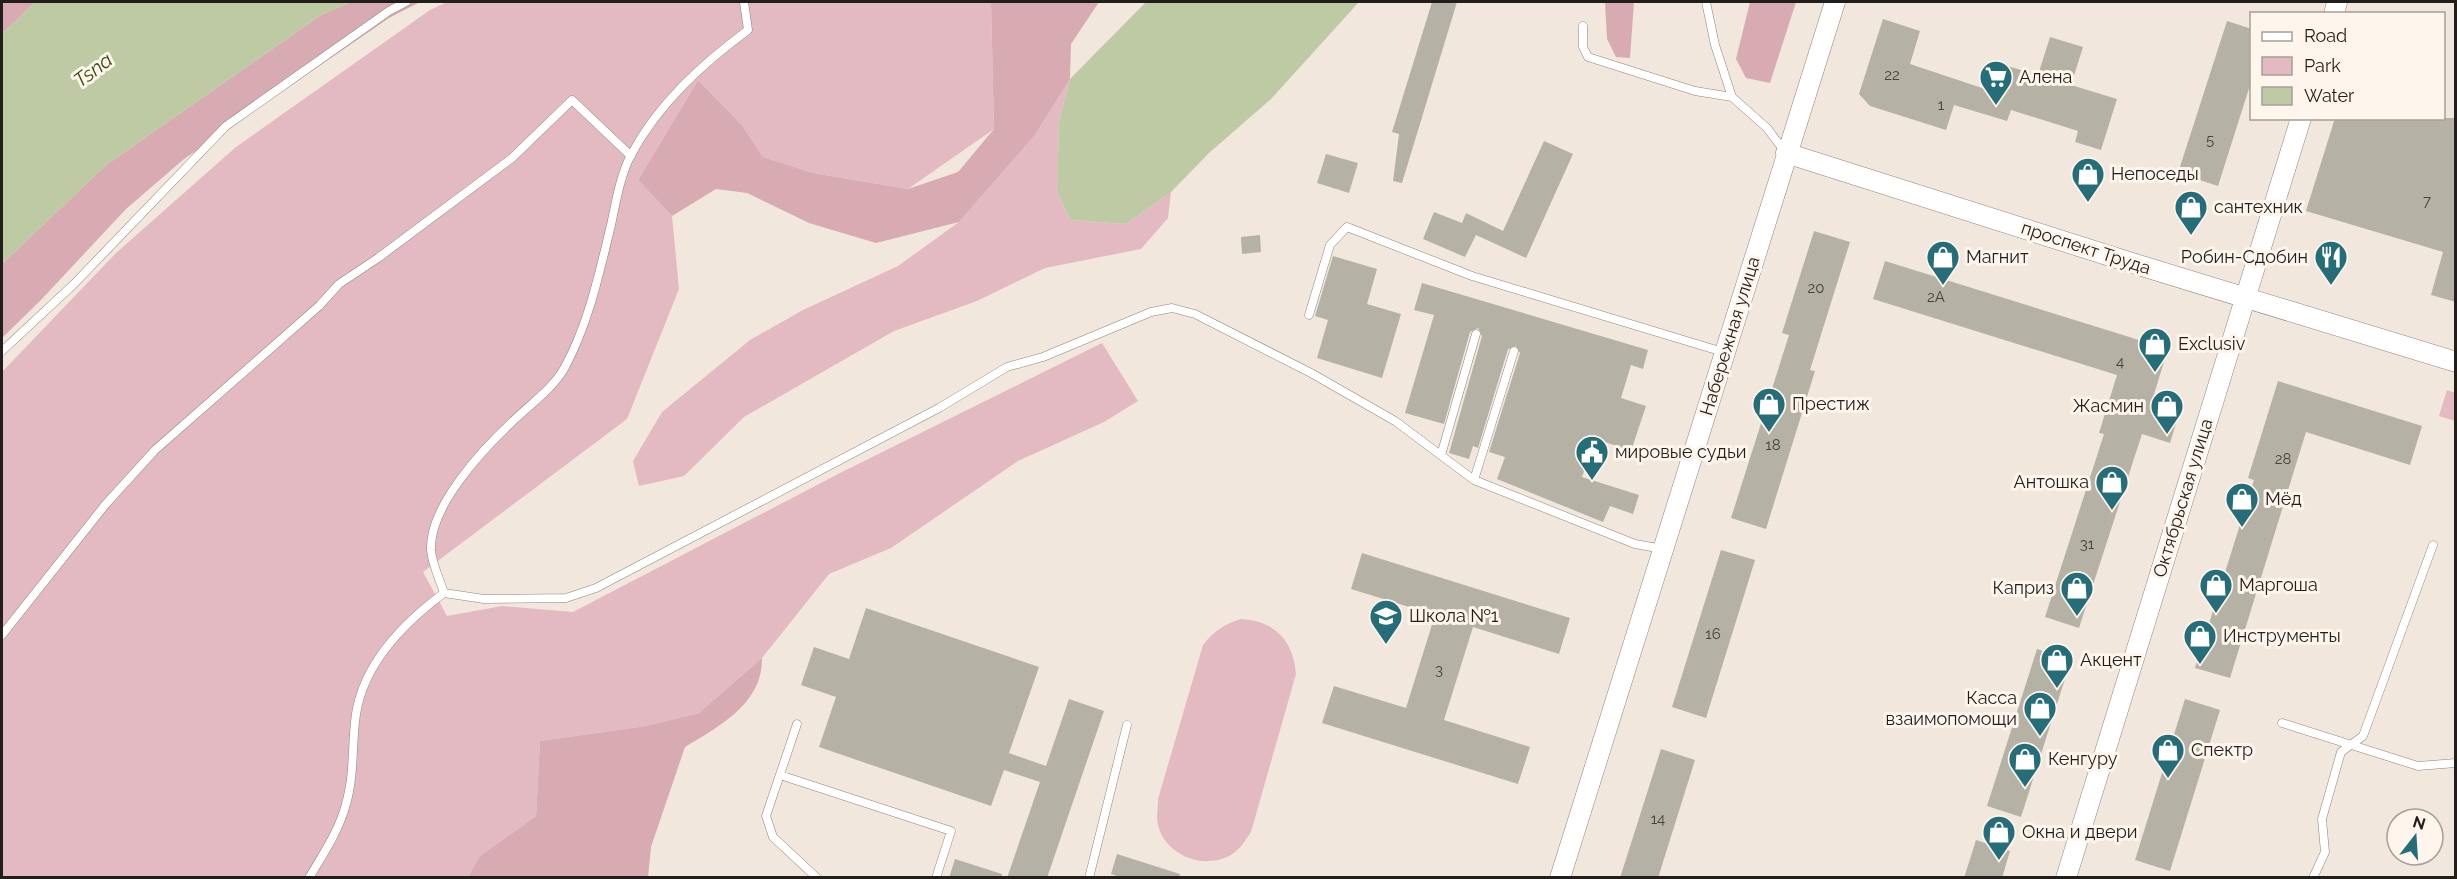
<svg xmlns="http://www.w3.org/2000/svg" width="2457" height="879" font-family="Raleway,sans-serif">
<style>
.green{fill:#e3bac1}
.forest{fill:#d8abb3}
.water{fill:#bdcaa4}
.building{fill:#b5b2a5}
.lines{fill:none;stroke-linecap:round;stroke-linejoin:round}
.service-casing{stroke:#8f857c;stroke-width:9}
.tertiary-casing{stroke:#8f857c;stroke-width:21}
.service{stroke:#fff;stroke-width:8}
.tertiary{stroke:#fff;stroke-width:20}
.labels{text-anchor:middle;stroke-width:6;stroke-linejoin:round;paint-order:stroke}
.number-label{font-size:15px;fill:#47433e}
.poi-label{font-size:18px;fill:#221e1b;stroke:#fef5ed;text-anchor:start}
.street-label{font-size:18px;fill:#221e1b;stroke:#fef5ed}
.water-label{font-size:20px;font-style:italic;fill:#3c4c11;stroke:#fef5ed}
</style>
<rect width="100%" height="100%" fill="#f2e7dd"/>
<path class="green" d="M447,2H991L994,129L908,189L813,173L763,157L742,125L698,80L638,180L672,216L679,289L627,419L423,572L447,616L502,606L573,612L844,471L1102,343L1138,401L1104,422L1018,461L891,548L829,574L762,658L699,713L646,726L540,741L536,816L480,856L468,877L2,878V372L116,253L236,147L430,10Z
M1070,79L1059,121L1057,191L1070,220L1126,224L1171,192L1168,218L1141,249L1045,268L977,301L894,331L744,417L684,476L639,486L633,461L662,412L750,340L803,310L898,266L959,222L1035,135Z
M2447,390L2455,393V421L2439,416Z
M1241,619C1275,621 1293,640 1296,674L1251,832C1245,841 1239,851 1229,856C1200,871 1159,852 1157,818C1157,812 1158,805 1158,799L1203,645C1214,631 1224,624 1241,619Z"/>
<path class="forest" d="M2,2H35L2,34Z
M351,2H420L389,18L184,159L126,209L40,301L2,338V264L106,165L321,15Z
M991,2H1099L1071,44L1070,79L1035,135L959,222L876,243L809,223L747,193L716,189L672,216L638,180L698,80L742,125L763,157L813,173L908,189L958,172L994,129Z
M1605,2H1634L1630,58L1616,57L1607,39Z
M1750,2H1796L1770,83L1746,78L1736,59Z
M762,658C763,703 720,726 685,747L651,847L648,877H468L480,856L536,816L540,741L646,726L699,713Z"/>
<path class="water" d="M35,2H351L321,15L106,165L2,264V34Z
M1146,2H1359L1271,99L1209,153L1171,192L1126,224L1070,220L1057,191L1059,121L1070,79Z"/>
<path class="building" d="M1432,2H1457L1402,183L1393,181L1399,134L1392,132Z
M1883,19L1920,31L1910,64L1982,88L1990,61L2038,75L2050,37L2083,47L2071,85L2117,99L2101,150L2075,142L2078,131L2011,110L2007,121L1954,105L1946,130L1870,106L1859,94Z
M2227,21L2252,29V79L2218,186L2178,173Z
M2335,118H2456V302L2431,295L2443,252L2306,211Z
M1544,141L1573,154L1526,258L1476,235L1465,257L1423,239L1434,212L1462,223L1466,213L1503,231Z
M1326,154L1358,163L1349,193L1317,183Z
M1814,231L1850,242L1810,370L1815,371L1766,529L1731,518L1789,335L1782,333Z
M1260,235L1261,252L1242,254L1241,237Z
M1333,256L1377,269L1367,304L1401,314L1382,378L1317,358L1328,320L1315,316Z
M1885,261L2168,349L2150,407L2178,417L2170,443L2142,434L2079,628L2045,617L2104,434L2099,433L2117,375L1873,299Z
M1422,283L1648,350L1643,369L1631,365L1621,398L1646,406L1631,451L1596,439L1582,477L1639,495L1633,514L1610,506L1603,522L1497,479L1505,457L1489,452L1520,353L1516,346L1508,349L1478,448L1473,446L1469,459L1449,453L1482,336L1478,328L1470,332L1444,424L1405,413L1434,315L1414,310Z
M2278,381L2422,426L2410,465L2306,432L2230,678L2195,668L2254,480L2248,478Z
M1721,550L1755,560L1706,718L1672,707Z
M1362,553L1570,618L1559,654L1473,627L1444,720L1530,747L1518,784L1322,723L1334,686L1406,708L1435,615L1351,589Z
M866,608L1039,667L1009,753L1046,766L1069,699L1104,711L1047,878H1007L1040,782L1004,770L991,806L819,747L836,697L801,685L814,647L849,659Z
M2037,649L2071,660L2021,817L1987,806Z
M2185,699L2220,710L2170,871L2135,860Z
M1661,749L1695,760L1658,878H1620Z
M1976,840L2010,851L2002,878H1964Z
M1117,854L1180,874L1179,878H1123L1111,874Z
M955,859L1002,874V878H949Z"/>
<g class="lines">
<defs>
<path id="service" d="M1706,2L1715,45L1732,97L1767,128L1785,152
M1583,26V47L1588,57L1695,91L1732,97
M1309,315L1330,245L1347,227L1472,276L1723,352
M2,351L74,284L226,126L389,11L406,2
M1441,455L1476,334
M1474,480L1514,351
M444,593L484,599L566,598L596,588L939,408L1007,367L1043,357L1151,312L1172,308L1195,314L1311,373L1395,421L1474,480L1635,544L1663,549
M2,635L105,505L155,450L319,306L339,284L378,258L512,158L572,100L631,156
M2282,723L2418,766L2456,763
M797,724L766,816L773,837L817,878
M780,775L951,831L936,878
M309,878C323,854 339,831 346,804C354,777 352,749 355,722C360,667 402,624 444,593C440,580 432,564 431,550C429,507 482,450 512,422C529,405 553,389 565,367C589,322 599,274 611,225C616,202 620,176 631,155C658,104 702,64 748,30L744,2
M1089,878L1127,725
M2313,878L2325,852L2322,819L2341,752L2363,736L2433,545"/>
<path id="tertiary" d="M2334,14L2337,2
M1786,153L2132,263L2456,362
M1560,878L1835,2
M2066,878L2301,118"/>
</defs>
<use href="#service" class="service-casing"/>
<use href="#tertiary" class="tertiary-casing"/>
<use href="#service" class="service"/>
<use href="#tertiary" class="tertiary"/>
</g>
<defs>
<symbol id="supermarket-pin" viewBox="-11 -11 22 30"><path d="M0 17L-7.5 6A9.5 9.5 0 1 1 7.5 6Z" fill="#256d79" stroke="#fef5ed"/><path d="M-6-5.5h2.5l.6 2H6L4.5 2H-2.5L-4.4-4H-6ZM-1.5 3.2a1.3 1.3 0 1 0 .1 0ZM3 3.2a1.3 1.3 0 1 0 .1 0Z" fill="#fff"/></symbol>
<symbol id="shop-pin" viewBox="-11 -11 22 30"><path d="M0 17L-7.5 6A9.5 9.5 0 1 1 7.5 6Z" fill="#256d79" stroke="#fef5ed"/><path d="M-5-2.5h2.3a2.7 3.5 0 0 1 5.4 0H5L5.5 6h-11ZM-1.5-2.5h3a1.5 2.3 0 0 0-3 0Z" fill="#fff"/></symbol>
<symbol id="restaurant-pin" viewBox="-11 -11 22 30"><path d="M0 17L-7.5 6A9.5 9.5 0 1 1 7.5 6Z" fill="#256d79" stroke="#fef5ed"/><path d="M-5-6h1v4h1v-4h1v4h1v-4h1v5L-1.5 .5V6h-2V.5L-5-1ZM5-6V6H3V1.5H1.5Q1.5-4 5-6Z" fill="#fff"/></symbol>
<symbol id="civic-pin" viewBox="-11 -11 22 30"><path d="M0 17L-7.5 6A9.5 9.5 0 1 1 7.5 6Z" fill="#256d79" stroke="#fef5ed"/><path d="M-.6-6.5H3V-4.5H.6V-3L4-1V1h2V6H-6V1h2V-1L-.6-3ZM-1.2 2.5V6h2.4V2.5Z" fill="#fff"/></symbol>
<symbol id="school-pin" viewBox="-11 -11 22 30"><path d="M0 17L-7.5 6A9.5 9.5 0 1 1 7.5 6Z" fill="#256d79" stroke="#fef5ed"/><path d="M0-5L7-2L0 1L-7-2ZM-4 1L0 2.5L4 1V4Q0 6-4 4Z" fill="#fff"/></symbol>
</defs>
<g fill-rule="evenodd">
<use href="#supermarket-pin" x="1977" y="58" width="38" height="52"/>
<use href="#shop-pin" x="2069" y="155" width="38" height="52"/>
<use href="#shop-pin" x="2172" y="188" width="38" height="52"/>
<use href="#shop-pin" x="1924" y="238" width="38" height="52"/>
<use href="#restaurant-pin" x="2312" y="238" width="38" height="52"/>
<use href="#shop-pin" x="2136" y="325" width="38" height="52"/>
<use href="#shop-pin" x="1750" y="385" width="38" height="52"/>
<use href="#shop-pin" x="2148" y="387" width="38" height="52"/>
<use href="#civic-pin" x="1573" y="433" width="38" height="52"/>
<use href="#shop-pin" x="2093" y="463" width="38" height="52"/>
<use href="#shop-pin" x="2223" y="480" width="38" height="52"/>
<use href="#shop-pin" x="2197" y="566" width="38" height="52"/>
<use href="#shop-pin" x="2058" y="569" width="38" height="52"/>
<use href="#school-pin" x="1367" y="597" width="38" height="52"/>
<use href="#shop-pin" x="2181" y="617" width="38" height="52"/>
<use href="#shop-pin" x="2038" y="641" width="38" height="52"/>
<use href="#shop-pin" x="2021" y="689" width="38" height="52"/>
<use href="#shop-pin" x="2149" y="731" width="38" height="52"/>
<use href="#shop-pin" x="2006" y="740" width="38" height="52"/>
<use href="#shop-pin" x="1980" y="813" width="38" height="52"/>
</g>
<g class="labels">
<g class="number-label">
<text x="1892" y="80">22</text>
<text x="1941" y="110">1</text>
<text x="2210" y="145">5</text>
<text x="2427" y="206">7</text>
<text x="1816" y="293">20</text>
<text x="1936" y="302">2А</text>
<text x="2120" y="367">4</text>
<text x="1773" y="450">18</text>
<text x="2283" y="464">28</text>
<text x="2087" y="549">31</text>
<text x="1713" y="639">16</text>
<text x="1439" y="675">3</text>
<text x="1658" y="824">14</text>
</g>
<g class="poi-label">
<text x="2019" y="83">Алена</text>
<text x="2111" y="180">Непоседы</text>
<text x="2214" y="213">сантехник</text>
<text x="1966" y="263">Магнит</text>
<text x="2308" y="263" text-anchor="end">Робин-Сдобин</text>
<text x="2178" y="350">Exclusiv</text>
<text x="1792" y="410">Престиж</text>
<text x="2144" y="412" text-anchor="end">Жасмин</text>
<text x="1615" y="458">мировые судьи</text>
<text x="2089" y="488" text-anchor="end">Антошка</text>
<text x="2265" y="505">Мёд</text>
<text x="2239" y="591">Маргоша</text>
<text x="2054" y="594" text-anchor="end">Каприз</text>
<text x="1409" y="622">Школа №1</text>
<text x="2223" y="642">Инструменты</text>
<text x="2080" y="666">Акцент</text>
<text x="2017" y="704" text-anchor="end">Касса<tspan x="2017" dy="21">взаимопомощи</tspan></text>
<text x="2191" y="756">Спектр</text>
<text x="2048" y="765">Кенгуру</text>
<text x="2022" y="838">Окна и двери</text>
</g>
<g class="street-label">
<text transform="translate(2086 248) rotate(18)" y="6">проспект Труда</text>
<text transform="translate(1730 336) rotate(-73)" y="6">Набережная улица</text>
<text transform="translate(2183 498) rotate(-73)" y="6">Октябрьская улица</text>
</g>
<g class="water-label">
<text transform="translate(93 70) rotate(-37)" y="7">Tsna</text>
</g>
</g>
<rect width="2457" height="879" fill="none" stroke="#221e1b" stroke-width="6"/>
<rect x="2250" y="12" width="195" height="108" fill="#fef5ed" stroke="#a69f99" stroke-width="1.5"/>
<rect x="2262" y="32" width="30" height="9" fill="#ffffff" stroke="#a69f99" stroke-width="1.5"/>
<text x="2304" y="42" font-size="18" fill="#221e1b">Road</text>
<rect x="2262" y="57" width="30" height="18" fill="#e3bac1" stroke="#a69f99" stroke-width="1.5"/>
<text x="2304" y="72" font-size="18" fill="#221e1b">Park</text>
<rect x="2262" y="87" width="30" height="18" fill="#bdcaa4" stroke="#a69f99" stroke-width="1.5"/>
<text x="2304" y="102" font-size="18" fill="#221e1b">Water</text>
<g transform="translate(2415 837) rotate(17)"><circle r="28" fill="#fef5ed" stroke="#a69f99" stroke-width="1.5"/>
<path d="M0-4.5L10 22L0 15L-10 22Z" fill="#256d79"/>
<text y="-9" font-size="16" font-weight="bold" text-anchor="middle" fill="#221e1b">N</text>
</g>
</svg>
